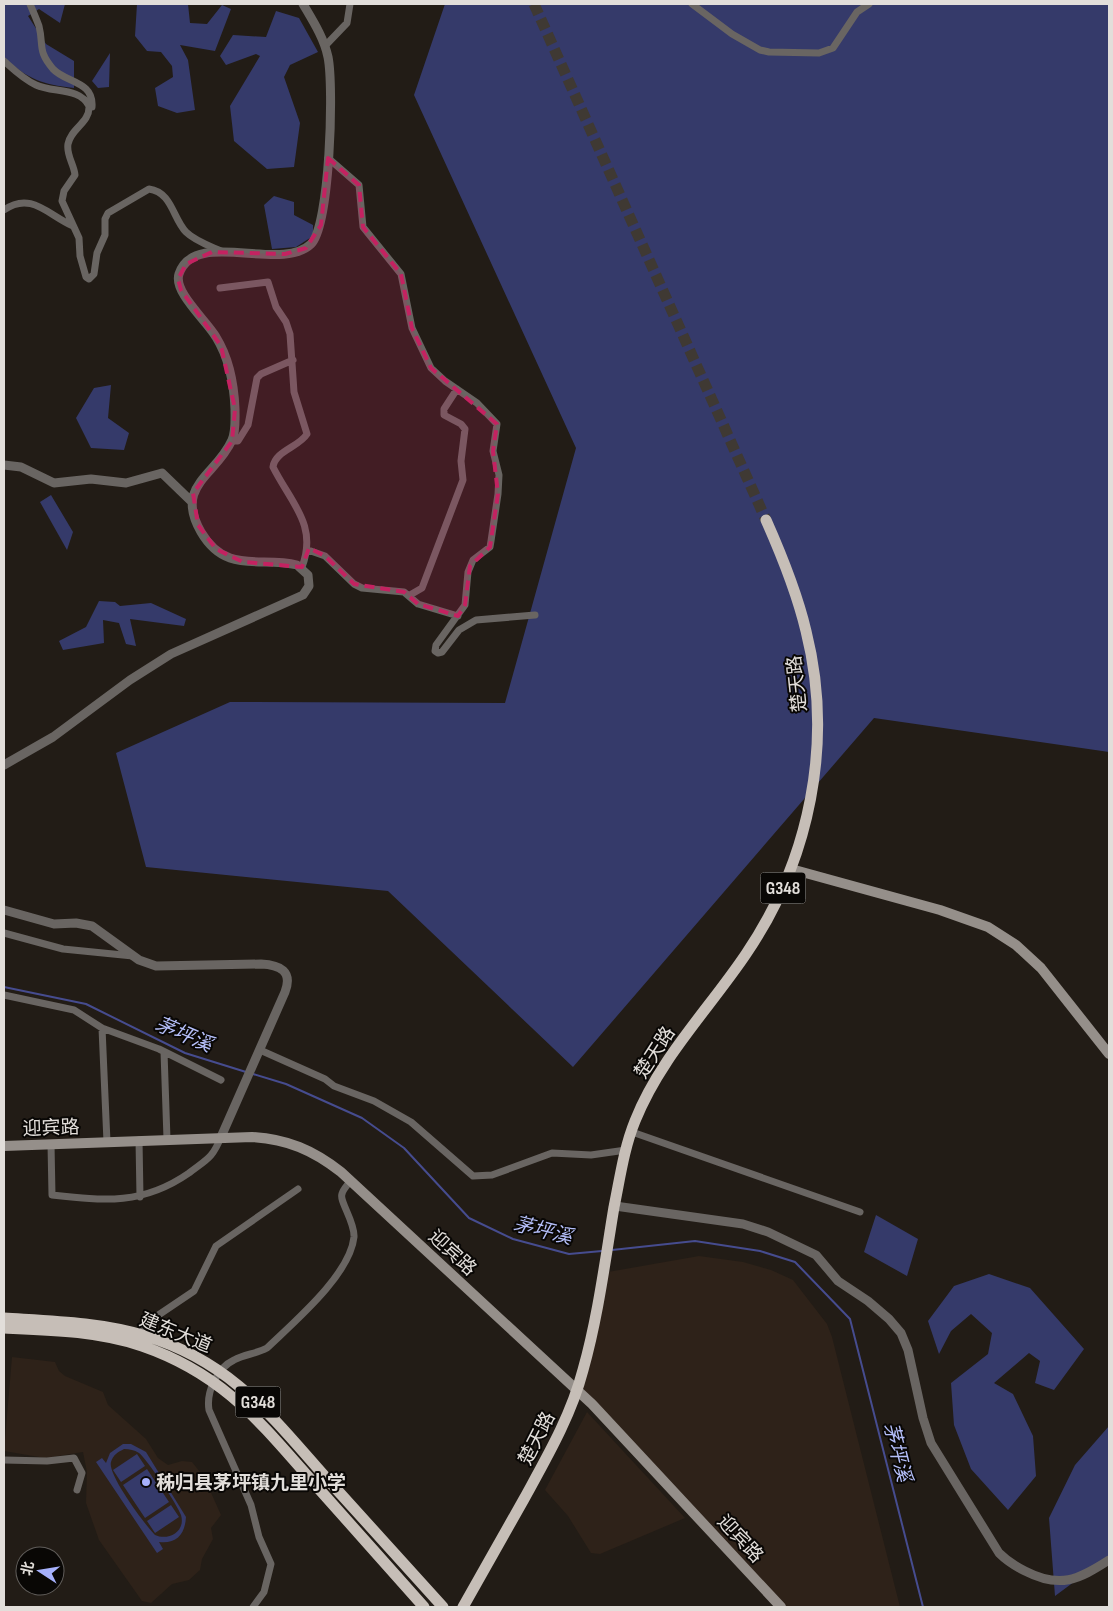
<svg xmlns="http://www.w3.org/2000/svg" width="1113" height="1611" font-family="'Sofia Sans Condensed','Noto Sans SC',sans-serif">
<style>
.built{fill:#2e2219}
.green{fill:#353a6a;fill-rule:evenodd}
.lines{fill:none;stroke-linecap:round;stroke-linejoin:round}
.stream{stroke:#464c8f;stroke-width:2}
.trunk-tunnel{stroke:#3f3933;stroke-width:11;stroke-dasharray:11 5.5;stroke-linecap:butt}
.minor{stroke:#696562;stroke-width:7}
.tertiary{stroke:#696562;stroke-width:9}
.secondary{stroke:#958f8a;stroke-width:10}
.trunk{stroke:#c6beb7;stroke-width:11}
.marked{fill:#c42261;fill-opacity:0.2;stroke:#c42261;stroke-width:4;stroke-dasharray:10 6;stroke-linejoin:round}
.poi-dot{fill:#a6b1fc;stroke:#090705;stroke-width:2}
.labels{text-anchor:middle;stroke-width:4;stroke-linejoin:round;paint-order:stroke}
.shield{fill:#090705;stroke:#a19e9a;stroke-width:1}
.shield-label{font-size:18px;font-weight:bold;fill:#e2deda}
.street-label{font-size:19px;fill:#e2deda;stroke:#090705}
.poi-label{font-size:19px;font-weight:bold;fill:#e2deda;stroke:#090705;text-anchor:start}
.water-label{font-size:20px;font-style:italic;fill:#b4bef8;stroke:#090705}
</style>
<rect width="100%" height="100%" fill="#221c16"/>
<path class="built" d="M699,1256L743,1262L771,1270L793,1280L827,1324L832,1337L900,1607H782L582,1389L608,1272Z
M12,1357L55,1362L59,1371L65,1376L103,1392L108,1405L146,1439L158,1458L168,1465L182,1461L192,1462L204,1477L221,1515L211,1528L213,1539L202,1559L200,1570L189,1580L172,1584L151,1603L142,1601L99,1540L86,1503L87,1472L83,1452L45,1458L4,1451Z
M587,1412L685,1518L600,1554L591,1553L568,1516L545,1490Z"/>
<path class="green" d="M4,4H65L60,23L39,9L28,16L46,44L74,61V88C41,84 30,80 4,58Z
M137,4H188L190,23L207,24L222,5L231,9L215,51L180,45L188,60L195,110L177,113L158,106L155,88L173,77L172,66L161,52L147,51L135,36Z
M445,4H1109V752L874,718L573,1067L388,891L146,867L116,753L230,702L505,703L576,448L414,95Z
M276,11L299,18L318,52L290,65L284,77L300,123L294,167L267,169L234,141L230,106L260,56L256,54L226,65L220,56L233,35L266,37Z
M110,53L109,87L98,88L92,81Z
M274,196L294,202V215L313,225V236L296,247L272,249L264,205Z
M111,385L108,418L129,433L124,450L91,448L76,418L94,388Z
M51,495L73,532L67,550L40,502Z
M99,601L115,602L120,606L151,603L186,619L184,626L130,619L136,646L126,644L119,623L103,620L104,643L63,650L59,641L86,627Z
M876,1215L918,1239L907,1276L864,1252Z
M989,1274L1030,1288L1084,1349L1054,1390L1035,1383L1040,1361L1029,1353L994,1383L1013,1394L1033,1436L1036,1476L1008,1510L971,1469L954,1425L951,1383L988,1354L992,1333L971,1314L951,1331L939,1354L928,1321L954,1286Z
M1109,1426V1556L1055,1596L1049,1518L1075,1465Z
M123,1444H131L146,1452L186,1517C185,1534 177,1544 159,1542L163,1549L157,1553L96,1462L102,1458L106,1463L110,1453ZM124,1449C130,1449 134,1450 139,1453C147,1459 178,1506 181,1515C186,1532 168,1541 155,1535C145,1525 107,1474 111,1462C113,1455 118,1452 124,1449Z
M137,1454L145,1466L121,1482L113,1470Z
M147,1469L169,1502L145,1518L123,1485Z
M171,1505L179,1517L155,1533L147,1521Z"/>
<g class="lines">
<path class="stream" d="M4,987L86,1004L185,1053L246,1072
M253,1074L286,1084L362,1118L404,1148L469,1218L513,1239L569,1254L602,1251
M612,1250L695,1241L760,1251L795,1262L850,1319L923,1607"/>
<path class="trunk-tunnel" d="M534,4L766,520"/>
<path class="minor" d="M30,4C33,11 36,18 39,26C44,46 37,50 53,69C66,83 94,81 92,107
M692,4L732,34L760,50L769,52L819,53L833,48L857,12L869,4
M325,46L347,23L350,4
M4,61C14,70 23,79 36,85C53,93 80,87 89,106C90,123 71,128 68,144C66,155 74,164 75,175L64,191L62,201L79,238L80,256L86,277L89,279L94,274L97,253L105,235V219L108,213L149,189C172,192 173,219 186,232C195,241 210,246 221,251
M328,158L359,185L363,227L401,274L412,328L431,368L445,381L477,403L497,424L493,451L499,475L498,494L491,541L490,547L473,560L468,572L465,605L436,645L435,651L438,653L442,652L459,630L476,620L535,615
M4,210C31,191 48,215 73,226
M220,288L268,282L276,307L286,322L290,334L294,392L307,434C299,447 275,451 273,467C291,503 318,525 302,567
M232,441H238L248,425L257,378L261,374L293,360
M308,550L325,556L354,584L362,588L404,592L418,604L458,616
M410,595L422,588L463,480L461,461L465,429L461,424L444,415V409L457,389
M4,933L63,949L133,956
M4,995L74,1010L102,1028L159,1049L221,1080
M102,1028L107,1142
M260,1050L325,1079L334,1086L374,1101L411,1122L473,1176L492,1175L552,1153L591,1155L626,1150
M164,1052L167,1139
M632,1132L860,1212
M139,1140L140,1197
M51,1144L52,1195C105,1201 143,1205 189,1173C207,1159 212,1159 221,1137
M137,1334L154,1318L194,1291L216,1246L298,1189
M4,1460L47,1461L74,1458L82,1473L77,1490
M253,1607L264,1592L271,1564L259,1537L251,1505L209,1410C206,1392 217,1368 234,1360C245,1354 256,1354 267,1348C294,1322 350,1275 354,1237C355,1222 339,1201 342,1194C343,1189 348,1185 350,1181"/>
<path class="tertiary" d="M4,465L21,467L54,483L91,479L126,483L162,473L192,502
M4,765L53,737L130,680L171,654L303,595L309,586L308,575L297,565C261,556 226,575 201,532C174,485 216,476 232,440C236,431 235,419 235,409C234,384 229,358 216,337C207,321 173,292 179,274C194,228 281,273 311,244C330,225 334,87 328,57C324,38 313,21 303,4
M4,910L54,924L76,923L92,926L139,960L156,966L261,964C280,965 293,971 285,992L221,1137
M615,1206L743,1224L768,1232L816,1255L838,1281L868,1301L889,1319L901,1333L908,1350L923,1418L931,1443L999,1553C1007,1561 1015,1566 1025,1571C1060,1589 1078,1580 1109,1560"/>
<path class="secondary" d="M791,869L940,910L988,927L1016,945L1041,968L1109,1054
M4,1146L252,1137C287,1139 313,1150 341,1172L592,1404L781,1607"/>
<path class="trunk" d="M4,1318C51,1321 100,1322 146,1336C232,1362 272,1417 329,1481C367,1523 405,1565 443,1607
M4,1328C50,1330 97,1331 142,1346C226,1375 262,1425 319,1489C354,1528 389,1568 424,1607
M463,1607C483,1571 504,1535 524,1499C547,1457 571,1416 583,1370C598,1317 605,1261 614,1207C620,1178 624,1148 635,1121C660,1058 709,1009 746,954C810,860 834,742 806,631C797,593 782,556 766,520"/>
</g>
<path class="marked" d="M328,158L359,185L363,227L401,274L412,328L431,368L497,424L493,451L498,494L490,547L470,566L465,605L458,616L418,604L404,592L354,584L325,556L309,548L302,567L243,562L216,549L198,525L193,493L232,441L235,409L221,346L181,290L178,279L186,264L212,252L285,254L306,248L321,225Z"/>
<circle class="poi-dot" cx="146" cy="1482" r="5"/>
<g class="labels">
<g class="shield">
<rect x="760.5" y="872.5" width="45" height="31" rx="4"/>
<rect x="235.5" y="1386.5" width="45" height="31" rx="4"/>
</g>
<g class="shield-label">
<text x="783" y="894">G348</text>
<text x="258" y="1408">G348</text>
</g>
<g class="street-label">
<text transform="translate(796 684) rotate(-96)" y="7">楚天路</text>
<text transform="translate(654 1052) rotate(-57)" y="7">楚天路</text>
<text transform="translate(51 1127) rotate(-2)" y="7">迎宾路</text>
<text transform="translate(453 1252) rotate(43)" y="7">迎宾路</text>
<text transform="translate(176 1332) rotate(22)" y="7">建东大道</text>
<text transform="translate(536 1438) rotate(-63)" y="7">楚天路</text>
<text transform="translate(741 1538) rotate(47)" y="7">迎宾路</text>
</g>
<g class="poi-label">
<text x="156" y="1489">秭归县茅坪镇九里小学</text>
</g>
<g class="water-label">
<text transform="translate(184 1034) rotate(23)" y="7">茅坪溪</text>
<text transform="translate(543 1230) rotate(14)" y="7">茅坪溪</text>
<text transform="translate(898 1452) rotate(76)" y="7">茅坪溪</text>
</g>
</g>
<rect width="1113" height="1611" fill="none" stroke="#e2deda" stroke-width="10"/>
<g transform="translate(40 1571) rotate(282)"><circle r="24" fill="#090705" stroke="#605d5a"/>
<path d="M0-4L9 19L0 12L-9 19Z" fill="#a6b1fc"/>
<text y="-8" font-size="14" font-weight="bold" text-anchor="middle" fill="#e2deda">北</text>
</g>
</svg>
